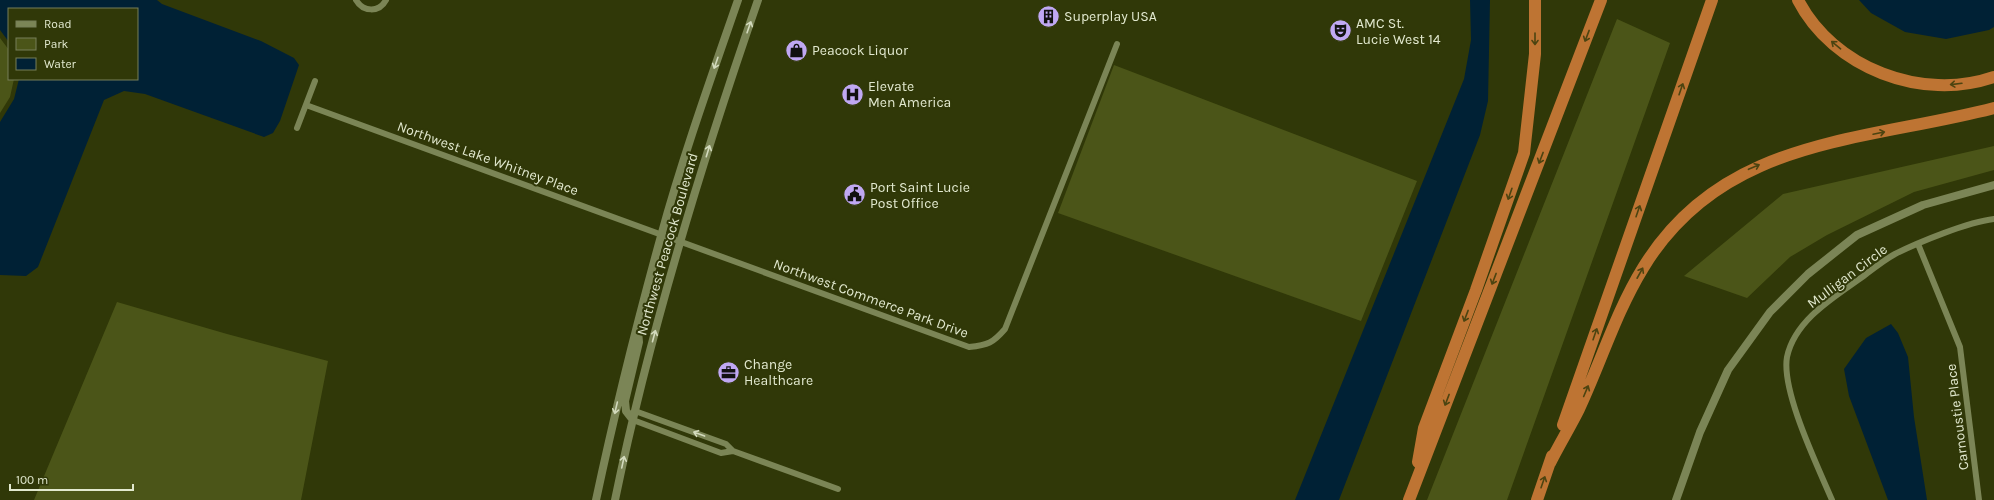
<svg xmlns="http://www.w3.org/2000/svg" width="1994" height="500" font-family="Karla,sans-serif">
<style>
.green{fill:#4b5518}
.water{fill:#002135}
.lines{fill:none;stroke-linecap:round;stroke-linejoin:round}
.minor{stroke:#7b8556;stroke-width:6}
.tertiary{stroke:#7b8556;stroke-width:8}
.motorway{stroke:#be7433;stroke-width:12}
.oneway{stroke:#d3dabd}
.oneway2{stroke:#4c4411}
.labels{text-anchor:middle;stroke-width:4;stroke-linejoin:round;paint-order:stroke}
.poi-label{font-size:14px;fill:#e2e9cf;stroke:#303808;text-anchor:start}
.street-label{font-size:14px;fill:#e2e9cf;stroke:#303808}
</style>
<rect width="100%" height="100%" fill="#303808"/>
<path class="green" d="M1617,19L1670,43L1507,500H1427Z
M0,38L9,50V79H14L10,97L0,113Z
M1114,65L1417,181L1361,321L1058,213Z
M1994,146V170L1914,192L1827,235L1790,257L1747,298L1684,276L1783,194Z
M117,302L227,334L328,361L301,500H34Z"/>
<path class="water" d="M0,0H157L162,4L261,41L294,58L299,65L280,121L273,133L264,137L145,94L124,91L104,100L38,267L26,276L0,275V122L14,99L19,79H137V9H9V42L0,30Z
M1470,0H1490L1488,101L1480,135L1339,500H1295L1464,79L1471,40Z
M1859,0H1994V27L1989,30L1946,39L1905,32L1871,13Z
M1891,324L1898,333L1908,357L1914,417L1927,500H1888L1849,396L1844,369L1866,338Z"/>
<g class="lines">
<path class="minor" d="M356,0C363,12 379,13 386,0
M306,105L969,347C988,345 993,343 1005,329L1117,44
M297,128L315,81
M1918,244L1960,347L1979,500
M635,411L726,444L733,451L838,489
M633,420L721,453L733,451
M1832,500C1818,467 1781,391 1787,357C1795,319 1836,296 1865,275C1874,268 1884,260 1895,254C1919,242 1968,222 1994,219"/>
<path class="tertiary" d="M633,420L626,411L625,401L639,342L638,331
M596,500C615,411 637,323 661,236C683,156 711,78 738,0
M615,500C650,330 701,164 758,0
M1676,500L1700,432L1728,370L1770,312L1808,274L1857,235L1923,205L1994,185"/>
<path class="motorway" d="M1798,0C1833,68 1922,102 1994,77
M1563,425L1712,0
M1418,462L1424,428L1476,290L1524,153L1535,54V0
M1550,463C1559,445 1570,427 1579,409C1601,362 1616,312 1643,268C1722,137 1863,142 1994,108
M1409,500L1601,0
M1537,500L1552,456"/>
</g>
<defs><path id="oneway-shaft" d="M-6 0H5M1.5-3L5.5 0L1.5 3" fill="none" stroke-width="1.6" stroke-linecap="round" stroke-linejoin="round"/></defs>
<g class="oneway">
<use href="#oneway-shaft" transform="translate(749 27) rotate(-71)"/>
<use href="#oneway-shaft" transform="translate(716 63) rotate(109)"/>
<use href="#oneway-shaft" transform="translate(708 151) rotate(-73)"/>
<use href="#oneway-shaft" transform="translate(654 336) rotate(-75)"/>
<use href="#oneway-shaft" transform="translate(616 408) rotate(103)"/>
<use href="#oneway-shaft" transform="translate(699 434) rotate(-160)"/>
<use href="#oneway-shaft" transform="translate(623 462) rotate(-78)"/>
</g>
<g class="oneway2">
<use href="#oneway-shaft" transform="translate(1587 36) rotate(111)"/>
<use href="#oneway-shaft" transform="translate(1535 39) rotate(90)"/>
<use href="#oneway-shaft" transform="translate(1836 45) rotate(-140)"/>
<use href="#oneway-shaft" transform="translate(1956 84) rotate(173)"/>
<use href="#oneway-shaft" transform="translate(1681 89) rotate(-71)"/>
<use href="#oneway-shaft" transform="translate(1879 133) rotate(-12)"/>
<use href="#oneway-shaft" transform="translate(1541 158) rotate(111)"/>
<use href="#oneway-shaft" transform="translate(1754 167) rotate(-23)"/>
<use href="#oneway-shaft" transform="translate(1510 194) rotate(109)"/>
<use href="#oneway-shaft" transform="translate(1638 211) rotate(-71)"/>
<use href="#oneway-shaft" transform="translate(1640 273) rotate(-61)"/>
<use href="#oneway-shaft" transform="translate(1494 279) rotate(111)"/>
<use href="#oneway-shaft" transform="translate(1466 316) rotate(111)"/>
<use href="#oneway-shaft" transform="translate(1595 334) rotate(-71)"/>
<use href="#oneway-shaft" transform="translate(1586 391) rotate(-67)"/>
<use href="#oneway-shaft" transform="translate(1447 400) rotate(111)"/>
<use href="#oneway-shaft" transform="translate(1543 482) rotate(-71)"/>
</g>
<defs>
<symbol id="building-disc" viewBox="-11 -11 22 22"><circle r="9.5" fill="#c0a8f3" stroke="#303808"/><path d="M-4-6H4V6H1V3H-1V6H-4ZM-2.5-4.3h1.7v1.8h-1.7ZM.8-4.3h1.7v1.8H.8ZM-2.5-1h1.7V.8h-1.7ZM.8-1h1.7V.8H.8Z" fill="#111"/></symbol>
<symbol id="theatre-disc" viewBox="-11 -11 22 22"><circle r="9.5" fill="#c0a8f3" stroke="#303808"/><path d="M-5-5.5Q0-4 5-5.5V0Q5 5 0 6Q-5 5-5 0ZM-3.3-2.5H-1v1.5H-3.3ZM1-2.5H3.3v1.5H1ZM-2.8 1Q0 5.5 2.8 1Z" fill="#111"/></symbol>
<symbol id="shop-disc" viewBox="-11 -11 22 22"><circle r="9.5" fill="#c0a8f3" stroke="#303808"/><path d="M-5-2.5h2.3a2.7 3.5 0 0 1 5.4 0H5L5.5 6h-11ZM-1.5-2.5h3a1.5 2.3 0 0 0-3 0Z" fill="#111"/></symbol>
<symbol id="hospital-disc" viewBox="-11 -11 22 22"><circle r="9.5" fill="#c0a8f3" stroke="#303808"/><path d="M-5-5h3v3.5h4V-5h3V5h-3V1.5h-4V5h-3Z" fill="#111"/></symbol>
<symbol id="civic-disc" viewBox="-11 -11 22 22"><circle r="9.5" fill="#c0a8f3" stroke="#303808"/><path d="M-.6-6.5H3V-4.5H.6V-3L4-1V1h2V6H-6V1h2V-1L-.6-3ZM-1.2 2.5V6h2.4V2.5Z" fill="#111"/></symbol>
<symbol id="office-disc" viewBox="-11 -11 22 22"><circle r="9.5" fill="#c0a8f3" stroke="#303808"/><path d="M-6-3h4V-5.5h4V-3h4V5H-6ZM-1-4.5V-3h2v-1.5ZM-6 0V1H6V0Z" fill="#111"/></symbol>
</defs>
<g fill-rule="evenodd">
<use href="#building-disc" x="1036" y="4" width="25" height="25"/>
<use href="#theatre-disc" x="1328" y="18" width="25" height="25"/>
<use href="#shop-disc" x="784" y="38" width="25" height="25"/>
<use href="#hospital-disc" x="840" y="82" width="25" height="25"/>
<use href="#civic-disc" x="842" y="182" width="25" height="25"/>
<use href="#office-disc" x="716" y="360" width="25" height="25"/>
</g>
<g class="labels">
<g class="poi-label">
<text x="1064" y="21">Superplay USA</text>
<text x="1356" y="28">AMC St.<tspan x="1356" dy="16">Lucie West 14</tspan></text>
<text x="812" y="55">Peacock Liquor</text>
<text x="868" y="91">Elevate<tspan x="868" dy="16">Men America</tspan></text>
<text x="870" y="192">Port Saint Lucie<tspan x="870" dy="16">Post Office</tspan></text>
<text x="744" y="369">Change<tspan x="744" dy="16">Healthcare</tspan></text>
</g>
<g class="street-label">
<text transform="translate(488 158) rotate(20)" y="5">Northwest Lake Whitney Place</text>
<text transform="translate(667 244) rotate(-74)" y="5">Northwest Peacock Boulevard</text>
<text transform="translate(1847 276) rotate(-37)" y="5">Mulligan Circle</text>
<text transform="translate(871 298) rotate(20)" y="5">Northwest Commerce Park Drive</text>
<text transform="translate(1957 417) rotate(-97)" y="5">Carnoustie Place</text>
</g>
</g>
<rect x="8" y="8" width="130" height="72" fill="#303808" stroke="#777f58"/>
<rect x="16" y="21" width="20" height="6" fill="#7b8556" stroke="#777f58"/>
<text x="44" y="28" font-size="12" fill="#e2e9cf">Road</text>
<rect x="16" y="38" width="20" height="12" fill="#4b5518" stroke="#777f58"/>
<text x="44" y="48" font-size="12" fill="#e2e9cf">Park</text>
<rect x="16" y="58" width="20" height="12" fill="#002135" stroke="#777f58"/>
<text x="44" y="68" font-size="12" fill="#e2e9cf">Water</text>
<path d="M10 484v6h123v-6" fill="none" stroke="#e2e9cf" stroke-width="2"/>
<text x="16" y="484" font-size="12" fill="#e2e9cf" stroke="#303808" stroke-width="3" paint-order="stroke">100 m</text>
</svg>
